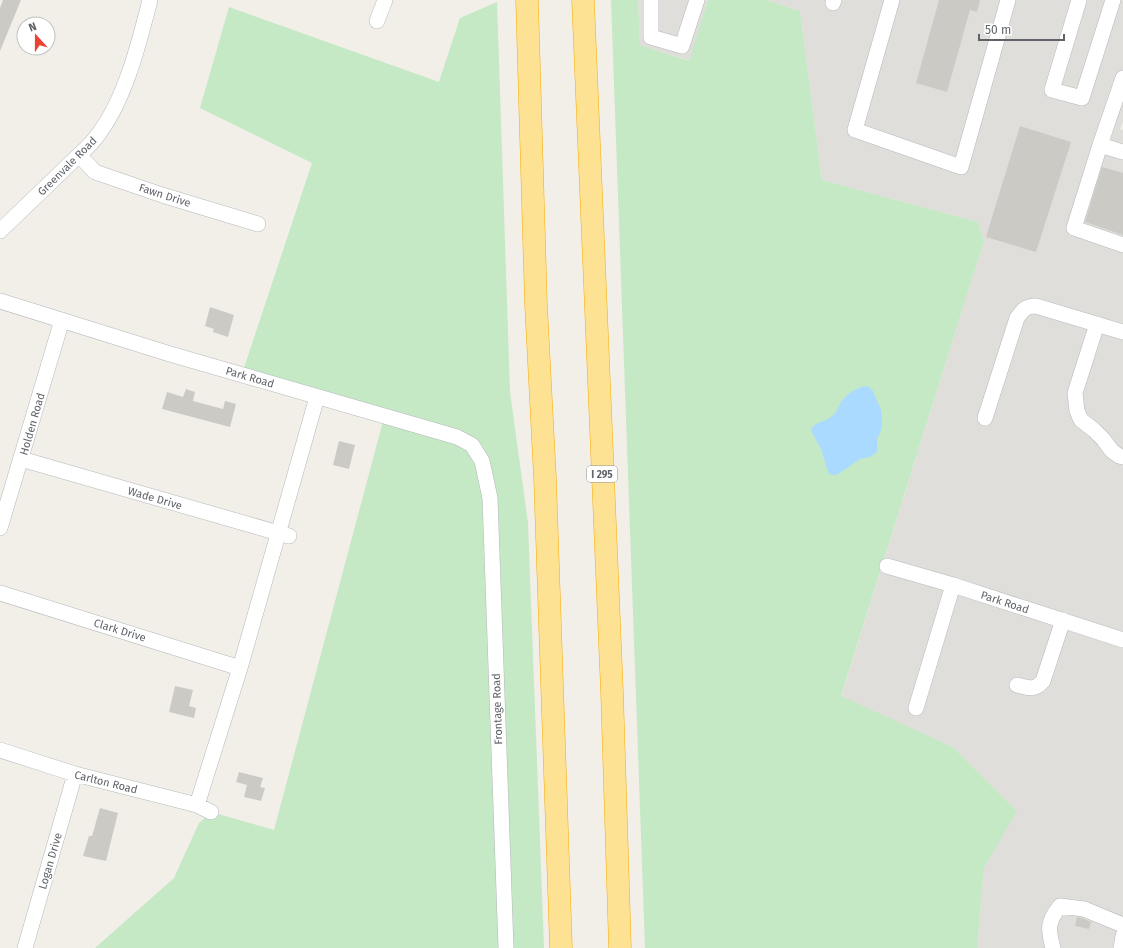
<svg xmlns="http://www.w3.org/2000/svg" width="1123" height="948" font-family="'Fira Sans',sans-serif">
<style>
.industrial{fill:#e0deda}
.green{fill:#c5e8c5}
.water{fill:#aadaff}
.building{fill:#cccac5}
.lines{fill:none;stroke-linecap:round;stroke-linejoin:round}
.minor-casing{stroke:#b5b8bc;stroke-width:16}
.highway-casing{stroke:#f9ab00;stroke-width:23}
.minor{stroke:#fff;stroke-width:15}
.highway{stroke:#fde293;stroke-width:22}
.labels{text-anchor:middle;stroke-width:3;stroke-linejoin:round;paint-order:stroke}
.shield{fill:#fff;stroke:#8f9295;stroke-width:1}
.shield-label{font-size:10px;font-weight:bold;fill:#5f6368}
.street-label{font-size:11px;fill:#5f6368;stroke:#fff}
</style>
<rect width="100%" height="100%" fill="#f1efe8"/>
<path class="industrial" d="M638,0H708L690,61L640,45Z
M767,0H1123V121L1120,129L1123,130V948H977L984,868L1016,810L953,747L841,697L984,241L978,222L822,180L800,11Z"/>
<path class="green" d="M611,0H638L640,45L689,61L708,0H767L800,11L822,180L978,222L984,241L841,696L953,747L1017,811L984,868L977,948H645Z
M497,2L510,392L528,523L544,948H95L174,878L199,823L211,812L274,830L386,410L243,371L312,163L200,108L229,7L439,82L460,18Z"/>
<path class="water" d="M864,386L869,387L873,391L881,410L882,422L881,430L877,439V452L870,457L860,459L838,474L834,475L829,474C825,465 824,455 820,447C817,441 813,436 811,429C816,421 826,422 832,416C836,413 837,410 839,406C845,394 852,391 864,386Z"/>
<path class="building" d="M3,0H21L0,51V8Z
M939,0H980L977,12L970,10L947,92L916,83Z
M1020,126L1071,142L1036,252L986,237Z
M1102,167L1123,173V235L1085,222Z
M210,307L234,315L228,337L213,332L214,329L205,326Z
M186,389L195,392L193,401L223,409L225,401L236,404L230,427L162,409L167,392L183,397Z
M339,441L355,445L349,469L333,465Z
M175,686L193,690L189,706L196,708L194,718L169,712Z
M239,772L263,778L260,787L265,788L261,801L244,797L247,785L236,782Z
M100,808L118,813L106,861L83,856L89,836H92Z
M1077,917L1082,918L1091,922L1089,929L1075,926Z"/>
<g class="lines">
<defs>
<path id="minor" d="M651,0V37L682,46L697,0
M892,0L855,130L961,167L1008,0
M1079,0L1052,90L1082,98L1113,0
M833,3L834,0
M377,21L385,0
M1123,78L1100,145L1123,152
M1100,145L1074,228L1123,245
M79,155L95,172L162,195L258,224
M0,231L79,155C87,148 94,141 100,132C126,96 139,43 150,0
M0,301L170,354L457,437L472,445L482,461L490,498L506,948
M1097,324L1075,393L1077,411L1081,420L1094,430L1103,439L1112,451L1119,456L1123,457
M985,418L1017,318C1023,310 1025,306 1036,306L1123,332
M21,459L289,536
M0,528L62,320
M887,566L953,585L1123,640
M0,593L240,668
M1017,685C1030,688 1034,691 1043,681L1063,620
M916,708L953,585
M0,750L75,774L197,805L211,812
M197,805L240,668L317,397
M25,948L75,774
M1053,948C1048,929 1047,922 1060,906L1084,909L1123,925
M1121,948L1123,936"/>
<path id="highway" d="M527,0L536,305L545,478L561,948
M583,0L612,692L620,948"/>
</defs>
<use href="#minor" class="minor-casing"/>
<use href="#highway" class="highway-casing"/>
<use href="#minor" class="minor"/>
<use href="#highway" class="highway"/>
</g>
<g class="labels">
<rect class="shield" x="587" y="466" width="30" height="16" rx="3"/>
<g class="shield-label">
<text x="602" y="478">I 295</text>
</g>
<g class="street-label">
<text transform="translate(67 166) rotate(-45)" y="4">Greenvale Road</text>
<text transform="translate(165 195) rotate(18)" y="4">Fawn Drive</text>
<text transform="translate(250 377) rotate(16)" y="4">Park Road</text>
<text transform="translate(32 424) rotate(-74)" y="4">Holden Road</text>
<text transform="translate(155 498) rotate(16)" y="4">Wade Drive</text>
<text transform="translate(1005 602) rotate(18)" y="4">Park Road</text>
<text transform="translate(120 630) rotate(17)" y="4">Clark Drive</text>
<text transform="translate(497 709) rotate(-92)" y="4">Frontage Road</text>
<text transform="translate(106 782) rotate(14)" y="4">Carlton Road</text>
<text transform="translate(50 861) rotate(-74)" y="4">Logan Drive</text>
</g>
</g>
<g transform="translate(36 36) rotate(339)"><circle r="19" fill="#ffffff" stroke="#bfc1c3"/>
<path d="M0-3L7 15L0 10L-7 15Z" fill="#ea4335"/>
<text y="-6" font-size="11" font-weight="bold" text-anchor="middle" fill="#5f6368">N</text>
</g>
<path d="M979 34v6h85v-6" fill="none" stroke="#5f6368" stroke-width="2"/>
<text x="985" y="34" font-size="12" fill="#5f6368" stroke="#ffffff" stroke-width="3" paint-order="stroke">50 m</text>
</svg>
